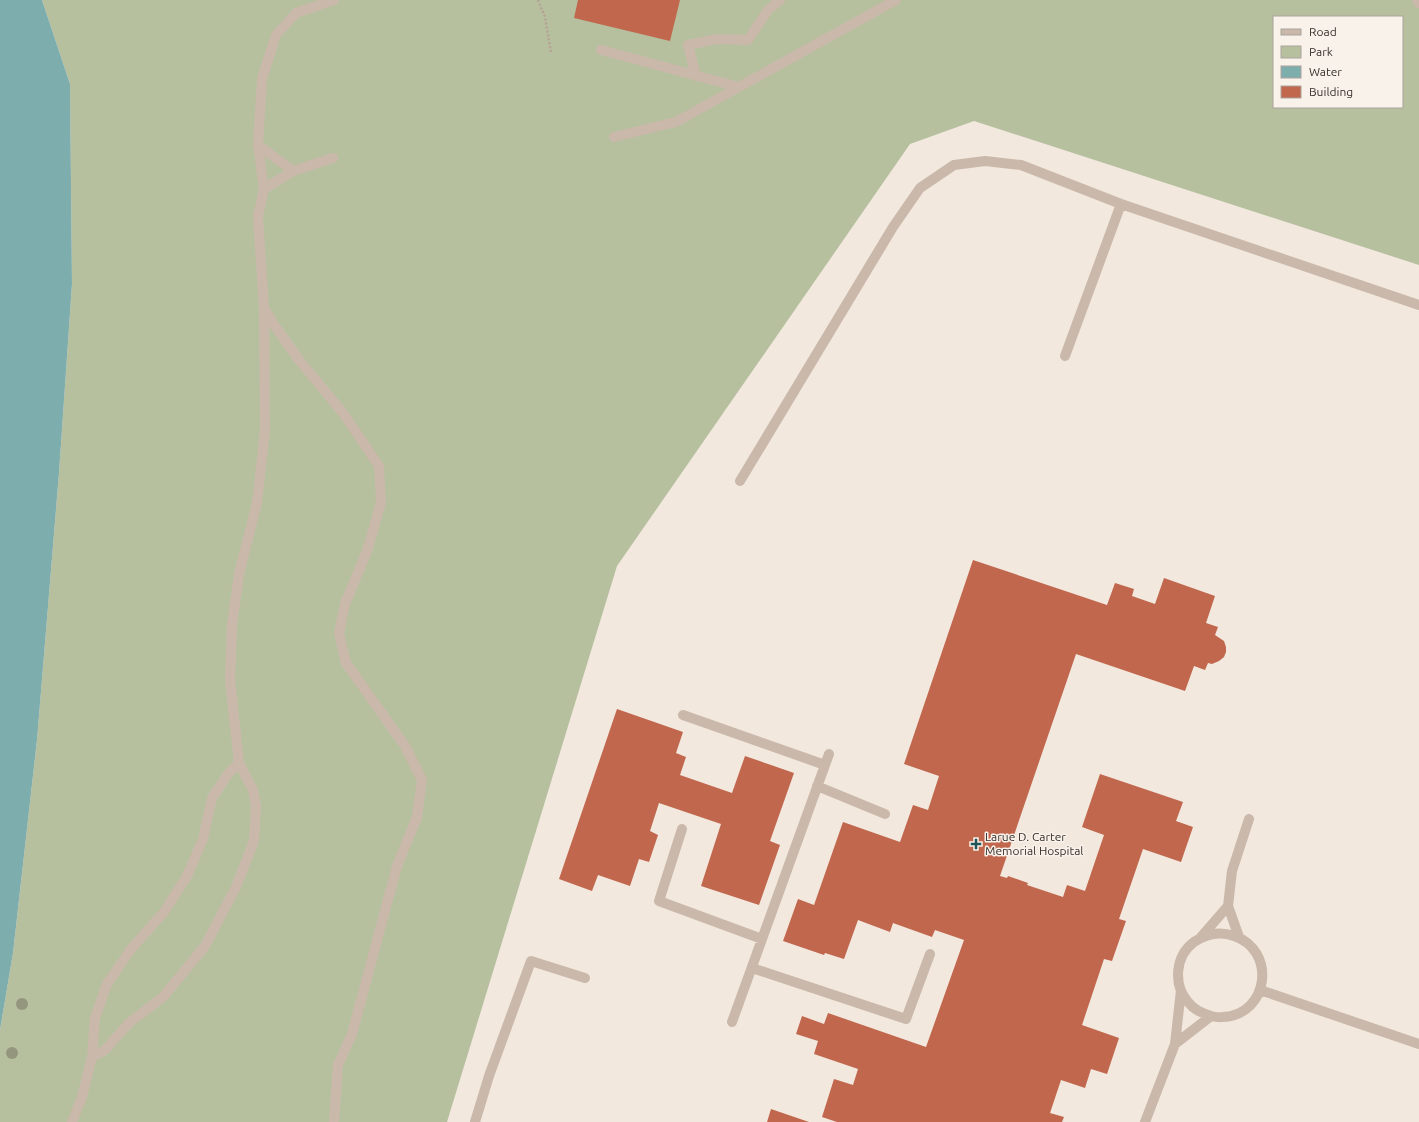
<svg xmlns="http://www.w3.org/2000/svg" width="1419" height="1122" font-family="Ubuntu,sans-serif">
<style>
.green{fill:#b6c09f;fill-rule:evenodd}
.water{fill:#7eadae}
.building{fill:#c1674d}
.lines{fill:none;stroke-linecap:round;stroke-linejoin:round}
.path{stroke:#b5a295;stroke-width:2.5;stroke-dasharray:2 2;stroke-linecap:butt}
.service{stroke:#cab8aa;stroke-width:10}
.minor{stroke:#cab8aa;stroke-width:10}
.tree{fill:#94977d}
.poi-dot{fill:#215557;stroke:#f9f2eb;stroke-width:1.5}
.labels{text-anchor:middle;stroke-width:3;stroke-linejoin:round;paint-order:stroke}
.poi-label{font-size:12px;fill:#372e2a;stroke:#f9f2eb;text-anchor:start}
</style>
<rect width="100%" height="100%" fill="#f2e8de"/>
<path class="green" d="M42,0H1419V265L974,121L910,144L617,566L447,1122H0V1030L13,953L37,740L59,473L72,284L70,84ZM1274,17H1402V107H1274Z"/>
<path class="water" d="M0,0H42L70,84L72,284L59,473L37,740L13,953L0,1030Z"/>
<path class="building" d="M578,0H680L670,41L574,18Z
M973,560L1107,605L1115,583L1134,589L1132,596L1155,604L1164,578L1215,596L1206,623L1218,627L1215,635L1224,641L1226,647V652L1224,657L1219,661L1212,664L1208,663L1205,670L1194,666L1185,691L1076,654L1000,876L1007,878L1008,876L1028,883L1027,885L1063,897L1067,885L1085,891L1104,835L1082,827L1100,774L1183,802L1176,821L1193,827L1181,862L1143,849L1119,919L1126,921L1112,961L1104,959L1082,1025L1119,1038L1107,1074L1091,1069L1085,1088L1061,1080L1050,1113L1064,1117L1062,1122H837L822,1117L834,1079L853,1085L858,1069L814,1054L818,1041L796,1034L802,1016L824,1024L828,1013L926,1047L964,940L935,930L932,937L893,923L890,932L858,920L844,959L825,953L824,955L783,941L798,899L814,905L843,822L900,842L913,805L928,810L939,776L904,764Z
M617,709L683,732L676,753L686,757L680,775L732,793L745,756L794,773L770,841L780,845L759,905L701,886L721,824L659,803L650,831L658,835L649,862L639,859L630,886L598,875L592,891L559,879Z
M771,1109L809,1122H767Z"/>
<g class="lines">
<path class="path" d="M538,0L545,17L551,53"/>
<path class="service" d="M696,76L688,45L716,39L748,40L768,10L780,0
M258,145L293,171
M264,189L293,171L333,158
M1121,204L1419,305
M264,308L275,326L299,360L343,413L379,466L381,503L367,551L345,604L339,633L346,663L405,746L422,780L417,817L397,866L352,1034L338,1065L334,1122
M740,481L893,227L920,188L954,165L985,161L1021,165L1121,204L1065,356
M683,715L825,765
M817,786L885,814
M682,829L659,901L762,939
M1228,906L1232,871L1249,819
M1201,937L1228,906L1239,937
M752,968L906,1019L930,954
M1181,990L1175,1044L1211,1016C1215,1017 1219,1018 1223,1017C1269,1015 1277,950 1234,936C1220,931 1206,934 1194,942C1175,956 1173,985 1188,1002C1194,1010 1202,1013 1211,1016
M1260,990L1419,1044
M732,1022L829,754
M92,1057L105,1050L129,1023L163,997L205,946L236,887L254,841L256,806L253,790L239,763
M72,1122L82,1097L92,1057L95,1018L107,984L131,949L164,912L187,876L203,839L212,798L228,774L239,763L230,680L232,625L239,574L257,503L265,430L264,308L258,216L264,189L258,145L262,79L276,35L296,13L334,0
M475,1122L489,1076L531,961L585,978
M1145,1122L1175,1044"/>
<path class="minor" d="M1417,0L1419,3
M601,50L739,87L896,0
M614,137L676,122L739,87"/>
</g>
<g class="tree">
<circle cx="22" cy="1004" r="6"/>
<circle cx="12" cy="1053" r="6"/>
</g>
<path class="poi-dot" d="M974 838h4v4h4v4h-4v4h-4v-4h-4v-4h4z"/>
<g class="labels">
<g class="poi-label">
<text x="985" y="841">Larue D. Carter<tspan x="985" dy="14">Memorial Hospital</tspan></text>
</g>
</g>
<rect x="1273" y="16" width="130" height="92" fill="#f9f2eb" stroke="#aba49e"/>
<rect x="1281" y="29" width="20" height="6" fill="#cab8aa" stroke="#aba49e"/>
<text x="1309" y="36" font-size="12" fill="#372e2a">Road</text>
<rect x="1281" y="46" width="20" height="12" fill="#b6c09f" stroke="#aba49e"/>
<text x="1309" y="56" font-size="12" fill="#372e2a">Park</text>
<rect x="1281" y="66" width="20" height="12" fill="#7eadae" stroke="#aba49e"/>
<text x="1309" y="76" font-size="12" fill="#372e2a">Water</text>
<rect x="1281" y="86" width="20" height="12" fill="#c1674d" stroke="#aba49e"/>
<text x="1309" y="96" font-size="12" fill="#372e2a">Building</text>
</svg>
